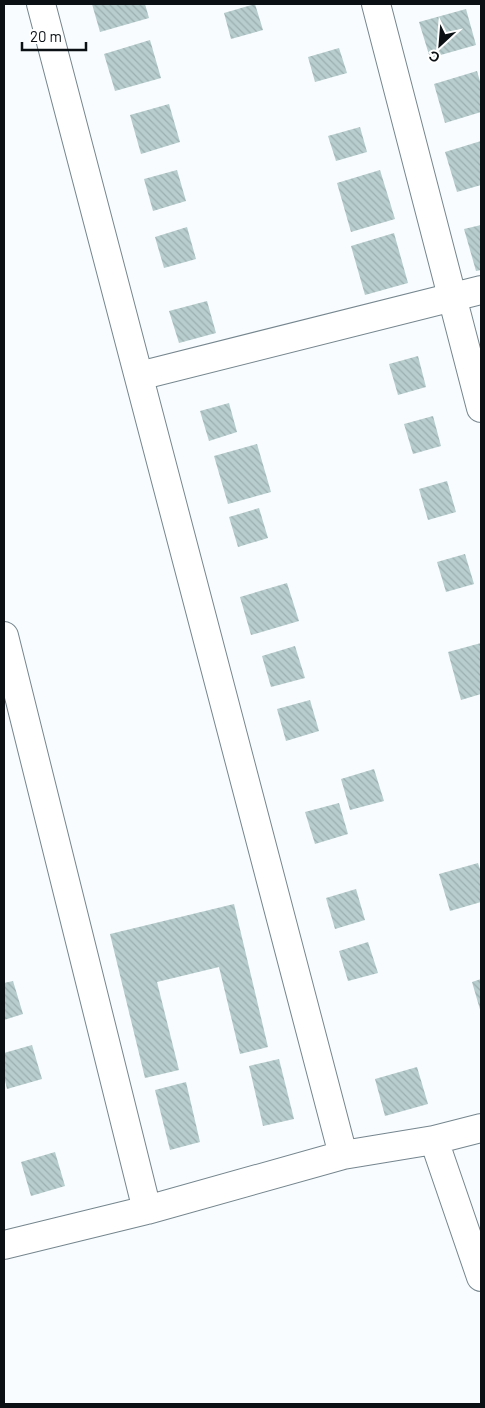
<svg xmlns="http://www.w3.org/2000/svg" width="485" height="1408" font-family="Barlow,sans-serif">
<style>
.building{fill:url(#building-back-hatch)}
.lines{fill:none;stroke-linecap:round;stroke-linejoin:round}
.minor-casing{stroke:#75868e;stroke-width:30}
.minor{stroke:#fff;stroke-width:28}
</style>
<defs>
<pattern id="building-back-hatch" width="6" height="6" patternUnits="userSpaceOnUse" patternTransform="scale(1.25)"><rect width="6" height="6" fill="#b7cdce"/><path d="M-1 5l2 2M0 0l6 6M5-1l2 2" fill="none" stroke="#9cafb0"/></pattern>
</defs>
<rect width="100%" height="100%" fill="#f8fcfe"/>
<path class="building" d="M92,4H145L149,18L100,32Z
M255,4L263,30L231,39L224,13Z
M466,9L476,45L430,58L419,22Z
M150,40L161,78L115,91L104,54Z
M339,48L347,73L315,82L308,57Z
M477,71L481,85V112L445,123L434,84Z
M169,104L180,142L141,154L130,115Z
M360,127L367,152L336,161L328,136Z
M481,141V185L457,192L445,152Z
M177,170L186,201L153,211L144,179Z
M380,170L395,219L351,232L337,183Z
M481,225V270L476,271L464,229Z
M187,227L196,259L164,268L155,237Z
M394,233L408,283L365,295L351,246Z
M207,301L216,333L179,343L169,311Z
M418,356L426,387L398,395L389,364Z
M229,403L237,432L209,441L200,411Z
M433,416L441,446L413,454L404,424Z
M257,444L271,492L228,504L214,456Z
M447,481L456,512L428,520L419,489Z
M259,508L268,538L238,547L229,517Z
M465,554L474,584L446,592L437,562Z
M287,583L299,621L251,635L240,597Z
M481,643V694L461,700L448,652Z
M295,646L305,678L271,687L262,656Z
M310,700L319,731L286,741L277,709Z
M374,769L384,801L350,810L341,779Z
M339,803L348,834L315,844L305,812Z
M478,863L481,872V902L450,911L439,874Z
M356,889L365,920L335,929L326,898Z
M234,904L268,1047L240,1054L219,967L157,982L179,1070L145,1078L110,934Z
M368,942L378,973L348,981L339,951Z
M481,979V1013L472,982Z
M13,981L23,1014L4,1020V983Z
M32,1045L42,1079L7,1089L4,1076V1053Z
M279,1059L294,1119L263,1126L249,1066Z
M417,1067L428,1104L385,1116L375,1079Z
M186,1082L200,1142L170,1150L155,1090Z
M55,1152L65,1186L31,1196L21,1162Z"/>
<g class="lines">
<defs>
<path id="minor" d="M41,4L343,1155
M376,4L481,408
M139,376L481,290
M4,636L147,1210
M434,1140L481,1277
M4,1245L147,1210L343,1155L434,1140L481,1128"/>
</defs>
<use href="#minor" class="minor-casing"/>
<use href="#minor" class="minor"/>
</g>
<rect width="485" height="1408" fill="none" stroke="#0a1014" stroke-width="10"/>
<g transform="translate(440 45) rotate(206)" stroke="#ffffff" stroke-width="4" paint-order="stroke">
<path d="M0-4L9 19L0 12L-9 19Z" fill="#0a1014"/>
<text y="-8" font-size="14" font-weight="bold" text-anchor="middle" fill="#0a1014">С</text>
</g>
<path d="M22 42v8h64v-8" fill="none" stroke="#0a1014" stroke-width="2.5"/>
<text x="30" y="42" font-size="15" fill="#0a1014" stroke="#ffffff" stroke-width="4" paint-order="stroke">20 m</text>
</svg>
